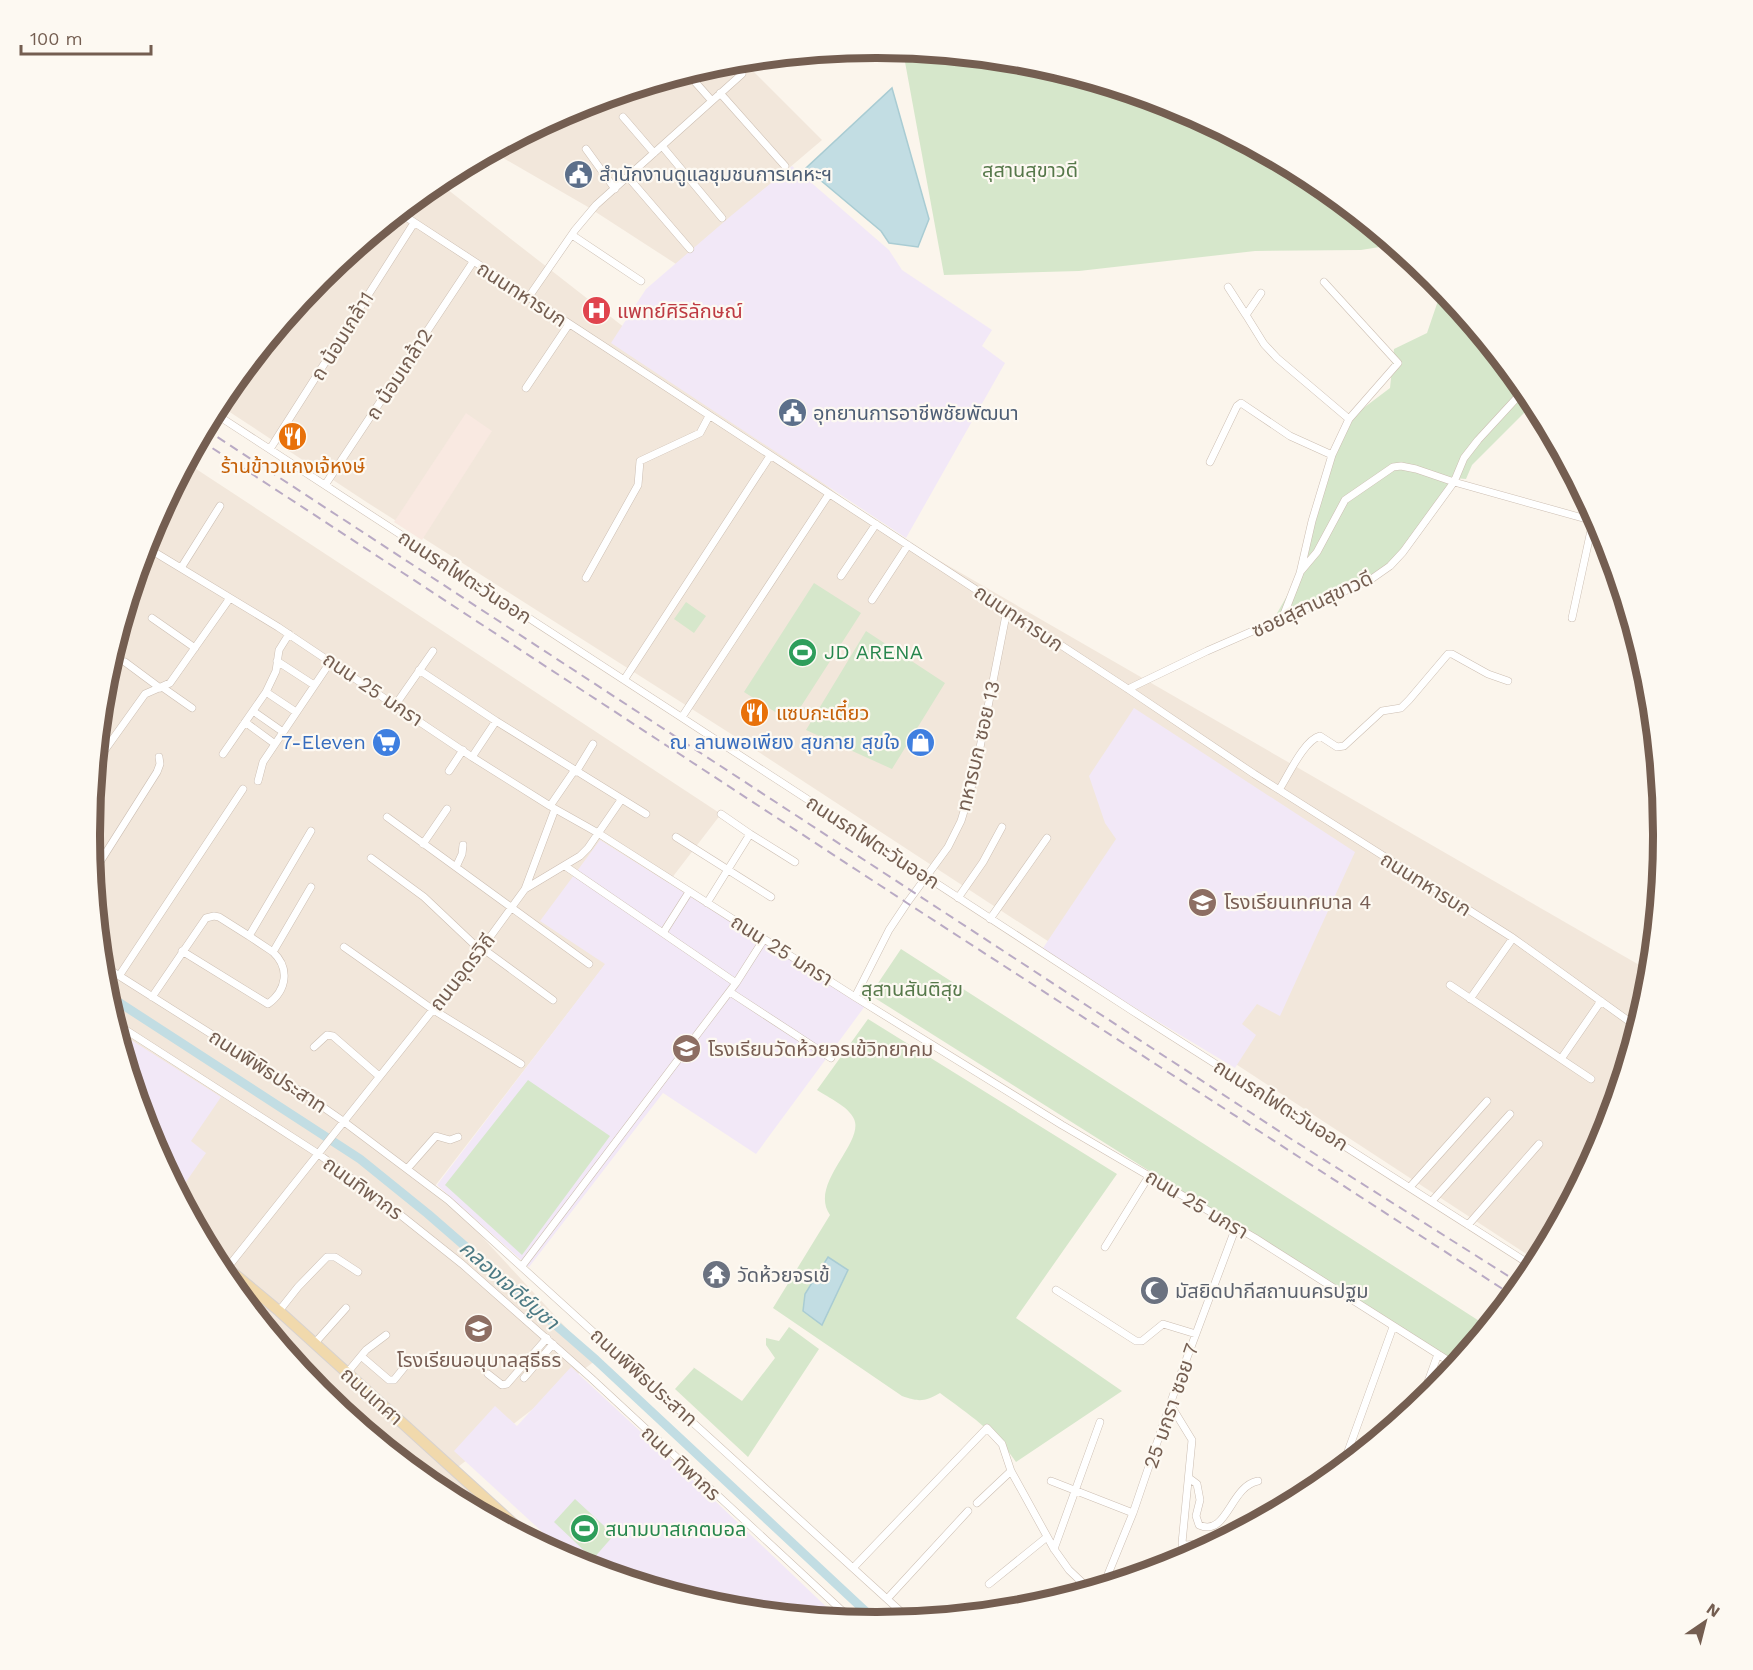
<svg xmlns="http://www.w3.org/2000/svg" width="1753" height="1670" font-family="'Work Sans','Noto Sans Thai',sans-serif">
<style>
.residential{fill:#f2e7db}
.commercial{fill:#f9e9e1}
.education{fill:#f2e8f7}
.green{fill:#d6e7cb}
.water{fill:#c2dde3;stroke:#a9ccd3;stroke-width:1.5}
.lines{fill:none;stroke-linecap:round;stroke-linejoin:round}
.canal{stroke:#c2dde3;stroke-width:9}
.street-casing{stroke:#ccbeb2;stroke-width:8}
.primary-casing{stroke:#d8d2ce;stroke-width:12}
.street{stroke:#fff;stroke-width:7}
.primary{stroke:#f1d9ac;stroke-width:10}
.rail{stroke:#b9aac4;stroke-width:2;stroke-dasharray:9 6;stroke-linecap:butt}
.labels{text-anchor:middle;stroke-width:4.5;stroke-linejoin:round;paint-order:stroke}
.park-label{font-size:20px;fill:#56784a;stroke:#fdf9f2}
.service-label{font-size:20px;fill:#4e5e75;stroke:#fdf9f2;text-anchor:start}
.street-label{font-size:20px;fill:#745e51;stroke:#fdf9f2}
.health-label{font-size:20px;fill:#be3a42;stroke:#fdf9f2;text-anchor:start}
.food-label{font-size:20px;fill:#c56008;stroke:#fdf9f2}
.leisure-label{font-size:20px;fill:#27864d;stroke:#fdf9f2;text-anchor:start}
.shop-label{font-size:20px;fill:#366cbe;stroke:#fdf9f2;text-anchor:end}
.education-label{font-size:20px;fill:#785e54;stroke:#fdf9f2;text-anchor:start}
.worship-label{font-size:20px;fill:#5b616d;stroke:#fdf9f2;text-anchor:start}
.water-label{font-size:21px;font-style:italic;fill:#4c7a84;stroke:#fdf9f2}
.rim{fill:none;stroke:#745e51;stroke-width:8}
</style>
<rect width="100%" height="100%" fill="#fbf5ec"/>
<path class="residential" d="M743,61L822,140L676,264L588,207L498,155L541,129L547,123L576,108L723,63Z
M438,182L876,524L1641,966L1652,955L1648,989L1603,1136L1537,1261L728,732L368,503L219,405L222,397L320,278Z
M187,463L721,814L435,1186L596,1360L454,1470L528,1537L439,1489L320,1391L222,1272L149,1136L105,988L90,835L105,681L150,534Z"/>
<path class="commercial" d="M466,413L492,431L422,540L394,522Z"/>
<path class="education" d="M792,166L889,250L902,270L992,330L982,346L1005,363L906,538L611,343L646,289L732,215Z
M1134,708L1355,852L1280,1016L1257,1004L1242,1024L1256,1035L1235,1068L1041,951L1116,839L1105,823L1089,776Z
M600,840L865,1006L756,1154L663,1093L529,1267L437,1185L605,964L540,921Z
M128,1038L221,1097L191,1141L206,1153L179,1192L149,1136L122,1047Z
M571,1367L711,1497L838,1618L723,1607L575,1562L454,1451L495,1406L517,1426Z"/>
<path class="green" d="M903,51L1030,63L1178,108L1314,181L1392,245L1361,250L1255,251L1079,271L944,275Z
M1442,289L1534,403L1472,465L1466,479L1454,478L1390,566L1341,593L1276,615L1300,573L1330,469L1349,419L1390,388L1394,349L1427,333Z
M814,583L861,613L791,722L744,692Z
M686,602L706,616L694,633L674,619Z
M866,631L945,683L892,769L806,730Z
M901,949L1487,1326L1456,1364L870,995Z
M868,1019L1117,1174L1016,1318L1122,1391L1016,1462C996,1432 968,1414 940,1393C924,1402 919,1402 902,1396L773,1308L830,1215C808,1184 865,1143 854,1119C848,1106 829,1098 817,1090Z
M528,1080L610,1136L522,1255L445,1185Z
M789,1327L819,1349L748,1457L675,1389L694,1368L693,1367L742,1401L775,1358L766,1345V1338L779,1341Z
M575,1499L614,1535L593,1559L554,1522Z"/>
<path class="water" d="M892,88L929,219L918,247L889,243L881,231L806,168Z
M828,1257L848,1270L822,1325L803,1311L805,1294Z"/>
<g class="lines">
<path class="canal" d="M106,994L360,1159L428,1214L596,1360L877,1622"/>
<defs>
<path id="street" d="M688,74L712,101
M720,93L785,166
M623,117L654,153
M662,146L722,218
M586,149L615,189
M628,177L690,249
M400,213L1128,689L1254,774L1513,938L1637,1027
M572,235L641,281
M1228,287L1246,315
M1261,293L1246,315L1264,344L1277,358L1349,419
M528,298L575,230L596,205L742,74
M526,388L569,324
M214,413L1131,1010L1534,1267
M270,449L414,223
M1210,462L1237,406L1241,403L1290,436L1332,455
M325,485L473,262
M146,547L278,627L472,757L550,806L598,833L855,997L1062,1125L1255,1238L1455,1365
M142,559L149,549
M181,568L220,506
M1301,571L1317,552L1345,500L1393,467L1401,466L1416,469L1454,482L1597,522
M841,576L876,524
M586,578L638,485L640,461L700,433L709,416
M872,600L908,545
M152,618L195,648
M1572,618L1593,521
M1282,619L1300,573L1312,521L1332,455L1349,419L1398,363L1324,282
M1630,625V622
M277,661L314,685
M125,662L160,688
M419,670L496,721L646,814
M624,680L770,456
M162,687L192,708
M1128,689L1207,651L1370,580L1390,566L1403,552L1454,482L1464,458L1478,440L1524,390
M266,692L296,712
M396,704L433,651
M253,711L283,732
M682,717L829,494
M245,722L275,744
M223,754L266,692L276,671L279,650L289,634
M472,757L496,721
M97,761L145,694L170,683L230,598
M449,771L463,750
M576,772L593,744
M258,781L263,762L331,661
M1279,790C1288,776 1304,740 1320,736L1337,747L1344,746L1382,711L1401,708L1409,700L1448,654H1452L1488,674L1508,681
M550,806L574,771
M387,817L589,964
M750,834L795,862
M676,837L771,897
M423,844L447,809
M371,858L424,897L480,950
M456,867L462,854L463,845
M93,873L157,772L160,764L159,757
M525,889L580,856L588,848L621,800
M958,898L983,862L1002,827
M707,903L750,834L721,814
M990,919L1047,838
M663,933L689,892
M249,936L273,952L311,887
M344,947L432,1009L521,1064
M482,948L553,1000
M182,951L268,1004C287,990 290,968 273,952
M102,965L284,1080L343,1121L448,1200L909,1619
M119,976L243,789
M736,983L764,939
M1450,985L1591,1079
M730,992L831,1058
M152,997L206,918L214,916L219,917L249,936L311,831
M855,997L889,930L907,903L948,847L961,821L974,778L1007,610
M1470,999L1513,938
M115,1023L317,1153L398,1213L462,1264L591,1378L851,1619
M314,1047L327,1035L333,1036L379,1076
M1561,1059L1601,1001
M407,1169L436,1136L450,1140L458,1137
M1410,1187L1487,1101
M1432,1201L1510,1114
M1468,1225L1539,1144
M1105,1247L1149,1176
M522,1266L736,983L565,866
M228,1267L482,948L525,889L555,809
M1056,1290L1136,1341H1142L1163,1324L1196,1334
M279,1311L298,1287L327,1257H335L358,1272
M314,1344L346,1308
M361,1356L389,1380H394L407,1364
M347,1373L366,1350L386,1335
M488,1374L502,1385L507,1384L547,1338
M524,1378L553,1344
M1421,1401L1438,1354
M1170,1404L1192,1440L1182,1543L1185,1545L1214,1543
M1343,1465L1393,1327
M1189,1478L1197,1484L1200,1500L1196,1516L1199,1525C1227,1538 1230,1486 1258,1481
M1051,1481L1133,1513
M977,1503L1011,1471
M1054,1549L1100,1422
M1178,1562L1183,1544
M853,1568L987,1428L1002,1444L1011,1471L1054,1549L1069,1570L1089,1589
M989,1584L1047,1537
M1104,1584L1133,1513L1176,1387L1236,1227
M887,1599L968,1511"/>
<path id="primary" d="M214,1257L279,1311L528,1537"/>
</defs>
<use href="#street" class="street-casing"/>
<use href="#primary" class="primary-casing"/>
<use href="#street" class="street"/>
<use href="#primary" class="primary"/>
<path class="rail" d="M205,429L1288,1137L1521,1284
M200,440L907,903L1512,1295"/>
</g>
<defs>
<symbol id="civic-disc" viewBox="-11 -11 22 22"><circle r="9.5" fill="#5c6f8a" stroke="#fdf9f2"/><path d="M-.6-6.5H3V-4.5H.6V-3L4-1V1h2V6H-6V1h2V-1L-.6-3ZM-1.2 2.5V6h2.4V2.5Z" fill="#fff"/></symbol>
<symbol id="hospital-disc" viewBox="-11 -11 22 22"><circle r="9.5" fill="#e0444e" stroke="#fdf9f2"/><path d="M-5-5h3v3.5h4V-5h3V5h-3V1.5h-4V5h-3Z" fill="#fff"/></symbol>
<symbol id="restaurant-disc" viewBox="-11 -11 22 22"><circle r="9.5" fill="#e8710a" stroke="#fdf9f2"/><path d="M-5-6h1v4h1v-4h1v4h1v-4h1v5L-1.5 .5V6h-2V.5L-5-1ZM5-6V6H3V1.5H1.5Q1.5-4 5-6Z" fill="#fff"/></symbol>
<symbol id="stadium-disc" viewBox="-11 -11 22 22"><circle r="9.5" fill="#2e9e5b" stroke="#fdf9f2"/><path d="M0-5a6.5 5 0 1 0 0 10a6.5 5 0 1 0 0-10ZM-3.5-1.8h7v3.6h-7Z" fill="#fff"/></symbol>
<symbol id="supermarket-disc" viewBox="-11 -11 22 22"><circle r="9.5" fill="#3f7fe0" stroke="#fdf9f2"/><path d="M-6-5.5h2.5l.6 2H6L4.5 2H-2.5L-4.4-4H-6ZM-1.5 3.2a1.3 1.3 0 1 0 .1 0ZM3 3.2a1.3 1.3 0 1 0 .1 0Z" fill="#fff"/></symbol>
<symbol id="shop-disc" viewBox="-11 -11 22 22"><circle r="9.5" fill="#3f7fe0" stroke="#fdf9f2"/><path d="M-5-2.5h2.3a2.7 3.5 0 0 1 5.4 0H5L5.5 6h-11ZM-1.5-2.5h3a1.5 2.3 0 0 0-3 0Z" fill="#fff"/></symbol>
<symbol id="school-disc" viewBox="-11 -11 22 22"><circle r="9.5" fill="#8d6e63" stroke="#fdf9f2"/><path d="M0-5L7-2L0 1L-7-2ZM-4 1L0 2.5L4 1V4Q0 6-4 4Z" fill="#fff"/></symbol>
<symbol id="temple-disc" viewBox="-11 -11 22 22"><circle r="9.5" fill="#6b7280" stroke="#fdf9f2"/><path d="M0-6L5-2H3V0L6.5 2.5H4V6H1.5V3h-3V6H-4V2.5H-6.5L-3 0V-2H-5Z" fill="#fff"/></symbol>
<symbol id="mosque-disc" viewBox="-11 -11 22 22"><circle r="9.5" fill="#6b7280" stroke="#fdf9f2"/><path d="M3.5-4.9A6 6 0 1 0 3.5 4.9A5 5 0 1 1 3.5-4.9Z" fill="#fff"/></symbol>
</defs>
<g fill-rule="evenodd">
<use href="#civic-disc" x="562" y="158" width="33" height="33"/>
<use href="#hospital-disc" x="580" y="294" width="33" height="33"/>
<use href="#civic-disc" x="776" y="396" width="33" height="33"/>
<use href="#restaurant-disc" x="276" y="420" width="33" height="33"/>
<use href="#stadium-disc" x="786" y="636" width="33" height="33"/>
<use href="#restaurant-disc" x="738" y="696" width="33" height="33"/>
<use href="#supermarket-disc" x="370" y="726" width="33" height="33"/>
<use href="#shop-disc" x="904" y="726" width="33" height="33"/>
<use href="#school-disc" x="1186" y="886" width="33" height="33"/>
<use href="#school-disc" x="670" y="1032" width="33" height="33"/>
<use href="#temple-disc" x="700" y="1258" width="33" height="33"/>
<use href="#mosque-disc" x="1138" y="1274" width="33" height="33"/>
<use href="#school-disc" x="462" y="1312" width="33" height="33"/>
<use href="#stadium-disc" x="568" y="1512" width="33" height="33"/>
</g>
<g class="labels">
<g class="park-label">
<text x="1030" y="177">สุสานสุขาวดี</text>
<text x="912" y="996">สุสานสันติสุข</text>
</g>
<g class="service-label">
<text x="599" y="181">สำนักงานดูแลชุมชนการเคหะฯ</text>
<text x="813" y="420">อุทยานการอาชีพชัยพัฒนา</text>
</g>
<g class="street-label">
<text transform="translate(522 294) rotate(33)" y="7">ถนนทหารบก</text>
<text transform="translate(342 336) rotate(-58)" y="7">ถ น้อมเกล้า1</text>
<text transform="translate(399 374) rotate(-57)" y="7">ถ น้อมเกล้า2</text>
<text transform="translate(465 577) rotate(33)" y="7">ถนนรถไฟตะวันออก</text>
<text transform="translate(1312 604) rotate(-25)" y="7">ซอยสุสานสุขาวดี</text>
<text transform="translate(1019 618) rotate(34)" y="7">ถนนทหารบก</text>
<text transform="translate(373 689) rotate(34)" y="7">ถนน 25 มกรา</text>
<text transform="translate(978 746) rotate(-77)" y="7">ทหารบก ซอย 13</text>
<text transform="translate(873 842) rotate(33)" y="7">ถนนรถไฟตะวันออก</text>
<text transform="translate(1426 884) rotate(32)" y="7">ถนนทหารบก</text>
<text transform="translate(782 950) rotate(32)" y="7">ถนน 25 มกรา</text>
<text transform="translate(462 972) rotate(-52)" y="7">ถนนอุดรวิถี</text>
<text transform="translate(268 1071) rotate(33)" y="7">ถนนพิพิธประสาท</text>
<text transform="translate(1281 1105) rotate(32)" y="7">ถนนรถไฟตะวันออก</text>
<text transform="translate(363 1188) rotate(36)" y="7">ถนนทิพากร</text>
<text transform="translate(1197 1204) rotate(31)" y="7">ถนน 25 มกรา</text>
<text transform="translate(644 1377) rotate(42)" y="7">ถนนพิพิธประสาท</text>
<text transform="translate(372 1396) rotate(42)" y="7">ถนนเทศา</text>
<text transform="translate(1171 1406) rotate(-71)" y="7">25 มกรา ซอย 7</text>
<text transform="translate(681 1463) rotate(43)" y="7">ถนน ทิพากร</text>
</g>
<g class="health-label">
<text x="617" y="318">แพทย์ศิริลักษณ์</text>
</g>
<g class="food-label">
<text x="293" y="473">ร้านข้าวแกงเจ้หงษ์</text>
<text x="776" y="720" text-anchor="start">แซบกะเตี๋ยว</text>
</g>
<g class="leisure-label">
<text x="824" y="659">JD ARENA</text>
<text x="605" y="1536">สนามบาสเกตบอล</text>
</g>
<g class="shop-label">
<text x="366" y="749">7-Eleven</text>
<text x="900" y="749">ณ ลานพอเพียง สุขกาย สุขใจ</text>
</g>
<g class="education-label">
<text x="1224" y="909">โรงเรียนเทศบาล 4</text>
<text x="708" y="1056">โรงเรียนวัดห้วยจรเข้วิทยาคม</text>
<text x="479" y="1367" text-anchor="middle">โรงเรียนอนุบาลสุธีธร</text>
</g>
<g class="worship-label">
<text x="737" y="1282">วัดห้วยจรเข้</text>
<text x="1175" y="1298">มัสยิดปากีสถานนครปฐม</text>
</g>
<g class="water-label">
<text transform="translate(509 1285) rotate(41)" y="7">คลองเจดีย์บูชา</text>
</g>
</g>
<path d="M0 0H1753V1670H0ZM876 58H877A776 776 0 0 1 1653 834V836A776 776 0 0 1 877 1612H876A776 776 0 0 1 100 836V834A776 776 0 0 1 876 58Z" fill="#fdf9f2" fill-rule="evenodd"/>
<path class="rim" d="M876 58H877A776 776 0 0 1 1653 834V836A776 776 0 0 1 877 1612H876A776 776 0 0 1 100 836V834A776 776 0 0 1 876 58Z"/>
<g transform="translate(1705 1622) rotate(35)" stroke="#fdf9f2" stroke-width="4.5" paint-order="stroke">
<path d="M0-4.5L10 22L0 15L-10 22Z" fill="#745e51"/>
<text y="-9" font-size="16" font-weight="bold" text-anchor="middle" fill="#745e51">N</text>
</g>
<path d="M21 45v9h130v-9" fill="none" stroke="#745e51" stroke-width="3"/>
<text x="30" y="45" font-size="18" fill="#745e51" stroke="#fdf9f2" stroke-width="4.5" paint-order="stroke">100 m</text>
</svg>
